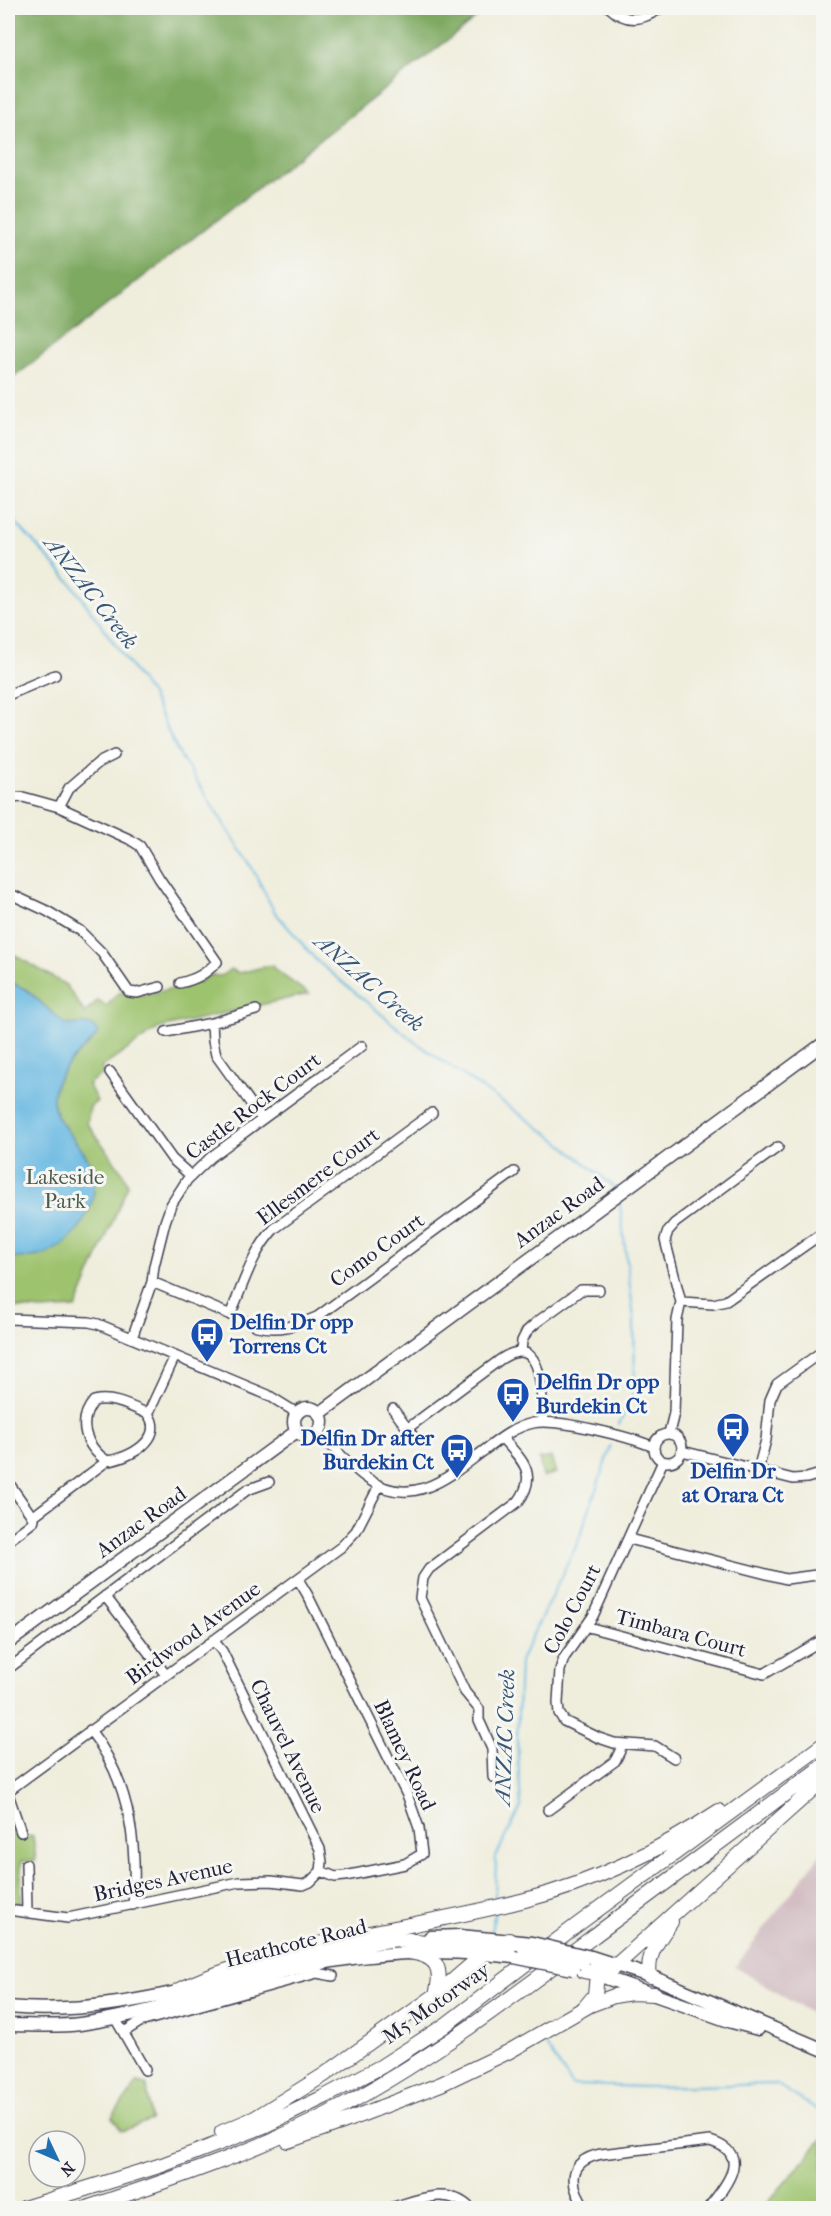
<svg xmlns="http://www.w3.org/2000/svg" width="831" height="2216" font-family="'IM FELL French Canon',serif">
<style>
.industrial{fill:#d2bec3}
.green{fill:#9ec36e;stroke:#607254;stroke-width:1.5}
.forest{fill:#7ea961;stroke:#50664e;stroke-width:1.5}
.water{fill:#65b7e1;stroke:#446c8e;stroke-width:1.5}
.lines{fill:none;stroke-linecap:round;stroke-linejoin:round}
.stream{stroke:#65b7e1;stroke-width:2}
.minor-casing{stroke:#414053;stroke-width:12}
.major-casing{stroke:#414053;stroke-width:15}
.highway-casing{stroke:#414053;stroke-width:16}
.minor{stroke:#fff;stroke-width:9}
.major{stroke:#fff;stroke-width:12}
.highway{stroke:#fff;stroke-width:14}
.major-bridge-casing{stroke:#414053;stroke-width:15;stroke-linecap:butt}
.highway-bridge-casing{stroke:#414053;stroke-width:16;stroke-linecap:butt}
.major-bridge{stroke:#fff;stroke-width:12}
.highway-bridge{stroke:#fff;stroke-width:14}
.labels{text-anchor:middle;stroke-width:6;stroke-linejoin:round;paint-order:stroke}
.street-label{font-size:21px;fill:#22223b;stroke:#f6f6f2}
.park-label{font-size:21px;fill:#4d5a4d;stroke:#f6f6f2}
.transit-label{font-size:21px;font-weight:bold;fill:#164399;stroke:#f6f6f2;text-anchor:start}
.water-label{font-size:22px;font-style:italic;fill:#395675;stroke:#f6f6f2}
</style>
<rect width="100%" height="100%" fill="#f6f6f2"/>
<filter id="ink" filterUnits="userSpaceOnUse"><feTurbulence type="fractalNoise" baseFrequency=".0167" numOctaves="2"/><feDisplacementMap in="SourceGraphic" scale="12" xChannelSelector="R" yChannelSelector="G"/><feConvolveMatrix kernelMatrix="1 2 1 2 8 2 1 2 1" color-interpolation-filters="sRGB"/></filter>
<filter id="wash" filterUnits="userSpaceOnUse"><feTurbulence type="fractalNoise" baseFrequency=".008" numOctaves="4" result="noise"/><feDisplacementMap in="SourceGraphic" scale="24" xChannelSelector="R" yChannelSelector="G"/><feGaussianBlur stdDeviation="1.35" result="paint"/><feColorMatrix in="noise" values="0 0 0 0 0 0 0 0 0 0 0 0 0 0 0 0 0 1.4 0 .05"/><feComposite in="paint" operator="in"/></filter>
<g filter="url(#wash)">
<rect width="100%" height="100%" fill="#efeddb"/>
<path class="industrial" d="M823,1851V2021L735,1967Z"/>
<path class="green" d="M8,951L66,985L85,1013L98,1000L107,1006L116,995L121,992L145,995L199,982L210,975L221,976L231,969L239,973L272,965L275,970L309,994L159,1028L101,1068L104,1073L88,1084L97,1101L90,1107L87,1123L123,1173L128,1185L76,1308L41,1310L8,1307Z
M551,1457L556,1473L543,1477L539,1459Z
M8,1808L18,1839L33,1836L36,1860L21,1861V1900L17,1906L8,1907Z
M137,2083L147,2085L151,2120L122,2131L112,2117Z
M823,2138V2208H763Z"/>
<path class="forest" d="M8,8H489L8,382Z"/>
<path class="water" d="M8,981L27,990L66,1025C80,1025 90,1019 98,1033C95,1040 88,1044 82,1050C69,1062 53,1079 53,1099C54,1126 83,1142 91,1166C103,1200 79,1239 48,1253C36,1258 21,1258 8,1258Z"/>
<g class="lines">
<path class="stream" d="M8,514L71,583L151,695L178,752L251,866L274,911L317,961L415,1042L553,1137L612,1185L615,1190
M619,1424L635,1389L634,1319L619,1198
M495,1898L496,1856L521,1807L517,1740L520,1661L578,1542L611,1446
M491,1931L495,1912
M546,2046L572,2085L649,2087L776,2084L824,2114"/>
</g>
</g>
<g filter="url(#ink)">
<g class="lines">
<defs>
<path id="minor" d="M610,8C627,24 643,20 661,8
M8,695L55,675
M8,798L23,797L59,807L129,839L140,846L159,878L217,962C205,974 197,979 180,983
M59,807L69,788L98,763L114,755
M8,893L47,911L80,931L102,953L129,992L137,993L160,987
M212,1023L213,1041L216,1055L262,1119
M166,1032L212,1023L256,1010
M110,1072L172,1159L191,1176
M152,1282L257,1326C279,1331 296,1326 317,1317L514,1172
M681,1302L713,1304L726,1301L824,1232
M230,1315C243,1286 252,1252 274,1229L432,1113
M8,1319L89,1322L98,1324L268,1395L297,1413
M132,1338L152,1282L154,1266L165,1222L171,1205L187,1180L211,1157L362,1046
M521,1352L522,1341L527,1331L537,1322L581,1290H599
M393,1409L416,1440
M148,1414C132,1407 112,1396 94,1401C76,1422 86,1447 107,1461C128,1459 166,1439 148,1414L175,1356
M408,1428L501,1359C545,1331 541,1395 543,1421
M317,1432C334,1447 349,1466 368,1479C411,1509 448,1478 482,1452C498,1440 514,1427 533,1423C557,1418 630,1437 654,1447
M669,1433L674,1413L677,1320L681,1302L665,1240L668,1231L675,1223L778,1147
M654 1448a14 14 0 1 1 28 0a14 14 0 1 1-28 0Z
M682,1451L793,1479L807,1478L824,1473
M663,1461L593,1616L564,1658L560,1670L558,1703L559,1713L564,1721L599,1738L614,1743L655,1746L674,1758
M758,1470L766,1440L770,1400L777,1384L824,1350
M8,1482L34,1519L33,1522L8,1541
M32,1517L107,1461
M629,1539L786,1579L824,1574
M298,1579L307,1594L408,1797L419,1828L422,1854L405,1864L345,1876L335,1877L321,1871
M105,1596L166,1675
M588,1627L764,1674L824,1639
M213,1640L222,1651L320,1849L322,1862L321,1871
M8,1669L247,1490L269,1482
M90,1730C130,1781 138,1843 133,1905
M493,1777L492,1749L479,1720V1709L465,1692L420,1598L423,1578L429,1569L518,1502C539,1474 522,1460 502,1438
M8,1791L341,1547L356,1531L379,1486
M8,1794L21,1832
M548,1810L615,1761L620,1751L621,1744
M26,1864L27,1913
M8,1910L68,1918L239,1882L271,1881L303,1885L310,1882L321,1871
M115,2018L145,2070
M124,2032L140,2022L317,1973L333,1976
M390,2208C416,2201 447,2185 470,2208
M586,2208C569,2185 567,2161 601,2154L710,2141C754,2154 725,2187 708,2208"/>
<path id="major" d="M294 1422a14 14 0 1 1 28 0a14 14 0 1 1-28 0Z
M319,1414L824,1043
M8,1643L297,1431
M430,1937L460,1936L532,1943
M591,1957L650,1976L824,2050
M592,1973L732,2022L758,2029
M8,2007C77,2014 152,1999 219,1982C283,1965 343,1944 410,1939
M8,2025C31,2025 57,2027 80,2024C128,2017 176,2004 223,1991C247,1984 272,1974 297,1968C368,1952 442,1948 514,1957"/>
<path id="highway" d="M400,1940L525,1949
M409,1952C438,1956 443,1968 436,1995
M584,1971L596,1973L612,1969L824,1779
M650,1976C646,1955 659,1939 671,1922
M178,1991C204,1977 231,1969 259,1960C346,1933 437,1923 525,1900C595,1882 659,1851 719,1811
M585,2007L595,1995L597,1974L590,1967
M222,2132L255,2118L324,2075L436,1995L494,1945L509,1940
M288,2141L340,2123L441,2084L508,2052L590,2005L614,1996L631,1993L655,1994
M24,2208L162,2165L264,2126L326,2096L382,2066L444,2026L577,1925L824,1744
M86,2208C173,2179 262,2150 343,2106C435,2056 518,1993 602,1930C676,1875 750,1820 824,1765"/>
</defs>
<use href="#minor" class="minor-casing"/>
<use href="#major" class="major-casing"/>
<use href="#highway" class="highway-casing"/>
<use href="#minor" class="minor"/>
<use href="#major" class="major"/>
<use href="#highway" class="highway"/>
<defs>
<path id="major-bridge" d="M532,1943L591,1957
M514,1957L573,1969"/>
<path id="highway-bridge" d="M525,1949L582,1962"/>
</defs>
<use href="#major-bridge" class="major-bridge-casing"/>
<use href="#highway-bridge" class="highway-bridge-casing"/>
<use href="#major-bridge" class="major-bridge"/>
<use href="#highway-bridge" class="highway-bridge"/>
</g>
</g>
<defs>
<symbol id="bus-pin" viewBox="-11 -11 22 30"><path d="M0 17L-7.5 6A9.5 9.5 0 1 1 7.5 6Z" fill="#1a4fb4" stroke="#f6f6f2"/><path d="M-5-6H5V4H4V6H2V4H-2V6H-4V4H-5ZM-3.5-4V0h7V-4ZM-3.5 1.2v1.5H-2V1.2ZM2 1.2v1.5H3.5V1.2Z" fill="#fff"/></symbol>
</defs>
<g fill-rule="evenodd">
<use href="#bus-pin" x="188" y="1315" width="38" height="52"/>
<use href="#bus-pin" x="494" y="1375" width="38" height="52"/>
<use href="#bus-pin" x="714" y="1410" width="38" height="52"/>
<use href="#bus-pin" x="438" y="1431" width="38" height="52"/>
</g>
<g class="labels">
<g class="street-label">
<text transform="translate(253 1106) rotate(-37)" y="7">Castle Rock Court</text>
<text transform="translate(318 1176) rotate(-37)" y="7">Ellesmere Court</text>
<text transform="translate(559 1212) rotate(-36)" y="7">Anzac Road</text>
<text transform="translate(377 1250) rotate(-36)" y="7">Como Court</text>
<text transform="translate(141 1522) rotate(-36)" y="7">Anzac Road</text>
<text transform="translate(572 1609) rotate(-62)" y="7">Colo Court</text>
<text transform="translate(193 1633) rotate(-36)" y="7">Birdwood Avenue</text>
<text transform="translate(681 1633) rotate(15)" y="7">Timbara Court</text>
<text transform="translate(288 1746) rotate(64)" y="7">Chauvel Avenue</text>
<text transform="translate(405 1755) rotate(65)" y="7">Blamey Road</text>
<text transform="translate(163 1880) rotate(-12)" y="7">Bridges Avenue</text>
<text transform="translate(296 1943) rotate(-14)" y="7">Heathcote Road</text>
<text transform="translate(436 2003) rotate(-35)" y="7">M5 Motorway</text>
</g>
<g class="park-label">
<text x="65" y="1184">Lakeside<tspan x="65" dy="24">Park</tspan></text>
</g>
<g class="transit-label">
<text x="230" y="1329">Delfin Dr opp<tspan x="230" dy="24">Torrens Ct</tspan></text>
<text x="536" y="1389">Delfin Dr opp<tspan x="536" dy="24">Burdekin Ct</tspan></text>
<text x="434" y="1445" text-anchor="end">Delfin Dr after<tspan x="434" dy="24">Burdekin Ct</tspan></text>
<text x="733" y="1478" text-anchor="middle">Delfin Dr<tspan x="733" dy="24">at Orara Ct</tspan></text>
</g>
<g class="water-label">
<text transform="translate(92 592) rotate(52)" y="8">ANZAC Creek</text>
<text transform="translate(370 982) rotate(41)" y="8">ANZAC Creek</text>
<text transform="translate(504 1737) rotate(-88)" y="8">ANZAC Creek</text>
</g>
</g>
<rect width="831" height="2216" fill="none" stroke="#f6f6f2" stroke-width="30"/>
<g transform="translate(57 2159) rotate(134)"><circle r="28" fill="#f6f6f2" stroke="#a1a1a9" stroke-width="1.5"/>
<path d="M0-4.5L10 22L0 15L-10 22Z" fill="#1f6fb2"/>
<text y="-9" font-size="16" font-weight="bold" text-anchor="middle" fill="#22223b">N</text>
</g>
</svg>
